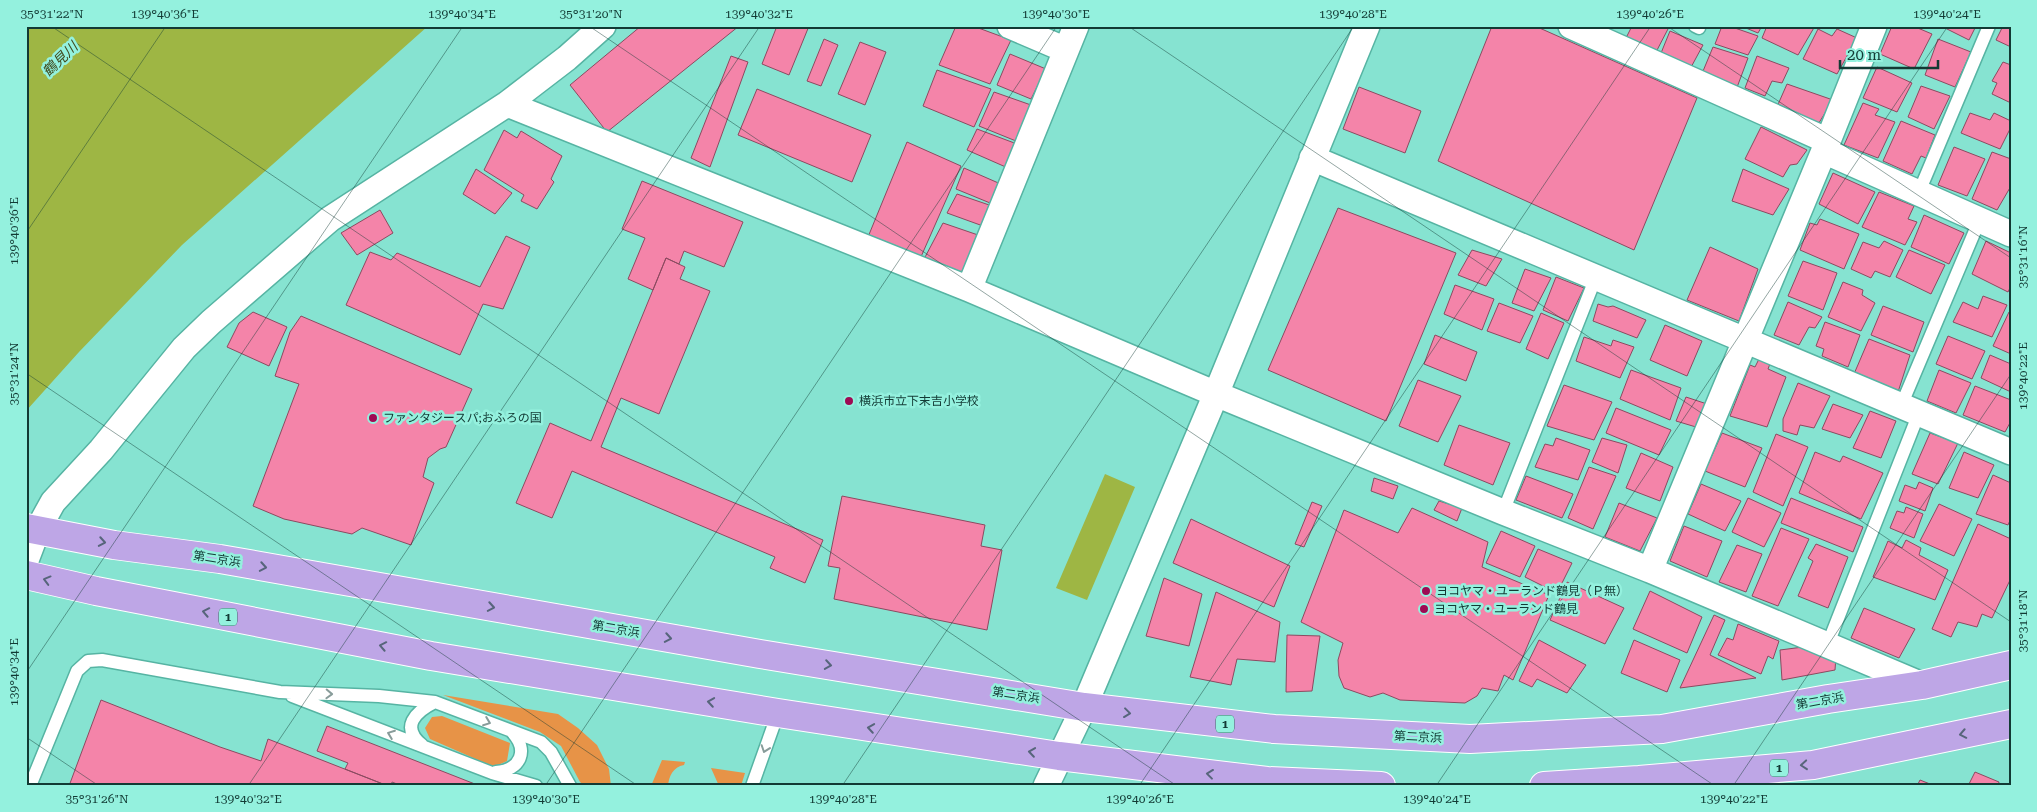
<svg xmlns="http://www.w3.org/2000/svg" width="2037" height="812" font-family="'Roboto Serif','Noto Sans JP',serif">
<style>
.green{fill:#e79347}
.water{fill:#9eb644}
.building{fill:#f484a9;stroke:#8c4a60}
.lines{fill:none;stroke-linecap:round;stroke-linejoin:round}
.service-casing{stroke:#56b4a3;stroke-width:15}
.minor-casing{stroke:#56b4a3;stroke-width:28}
.trunk-casing{stroke:#fff;stroke-width:30}
.service{stroke:#fff;stroke-width:12}
.minor{stroke:#fff;stroke-width:25}
.trunk{stroke:#bea6e6;stroke-width:28}
.oneway{stroke:#57657b}
.oneway2{stroke:#889c9a}
.ticks{fill:none;stroke:#123a34;stroke-width:1;stroke-opacity:0.45}
.poi-dot{fill:#9e0a53;stroke:#94f1de;stroke-width:2}
.labels{text-anchor:middle;stroke-width:5;stroke-linejoin:round;paint-order:stroke}
.shield{fill:#94f1de;stroke:#397167;stroke-width:1}
.shield-label{font-size:11px;font-weight:bold;fill:#123a34}
.poi-label{font-size:12px;fill:#123a34;stroke:#94f1de;text-anchor:start}
.street-label{font-size:12px;fill:#123a34;stroke:#94f1de}
.water-label{font-size:14px;font-style:italic;fill:#414b1e;stroke:#94f1de}
.neatline{fill:none;stroke:#123a34;stroke-width:2}
.ticks-label{font-size:12px;text-anchor:middle;fill:#123a34}
</style>
<rect width="100%" height="100%" fill="#86e3d1"/>
<path class="green" d="M443,695L558,714L578,728L597,745L609,769L611,786H585L580,782L561,746L540,732Z
M442,716L510,743L507,761L494,767L430,739L425,728L432,717Z
M662,760L685,762L684,765C673,767 669,776 668,786H651Z
M711,768L745,773L741,786H719Z"/>
<path class="water" d="M26,26H428L182,245L79,352L26,411Z
M1105,474L1135,487L1087,600L1056,588Z"/>
<path class="building" d="M641,26H739L607,132L570,85Z
M777,26H809L789,75L762,64Z
M956,26H973L1011,40L990,84L939,65Z
M1492,26H1535L1697,98L1634,250L1438,161Z
M1632,26H1667L1669,27L1655,54L1624,42Z
M1722,26H1729L1758,36L1748,55L1715,44Z
M1741,26H1762L1758,33Z
M1767,26H1815L1798,55L1762,38Z
M1892,26H1913L1932,34L1914,69L1880,54Z
M1941,26H1976L1969,40Z
M2003,26H2011V47L1996,40Z
M1818,29L1832,36L1837,29L1857,38L1837,74L1803,59Z
M1670,31L1703,45L1689,71L1659,58Z
M824,39L838,45L821,86L807,81Z
M1938,39L1971,52L1955,87L1925,75Z
M860,42L886,52L865,105L838,94Z
M1713,47L1748,58L1736,90L1701,76Z
M1010,54L1046,69L1031,99L997,85Z
M731,56L748,62L710,167L691,158Z
M1757,56L1789,68L1782,83L1772,81L1765,96L1745,88Z
M2003,62L2011,65V103L1992,94L1997,83L1992,81Z
M1877,67L1912,83L1897,112L1863,98Z
M937,70L991,89L974,127L923,106Z
M1787,84L1833,100L1817,126L1776,109Z
M1921,86L1950,96L1934,129L1908,117Z
M1359,87L1421,111L1405,153L1343,129Z
M757,89L871,135L852,182L738,135Z
M994,92L1031,105L1016,141L979,126Z
M1863,103L1879,109L1875,115L1895,122L1878,158L1844,145Z
M1970,113L1990,120L1994,113L2011,121V127L2000,149L1961,133Z
M1901,121L1935,135L1926,158L1921,156L1912,174L1883,161Z
M1761,127L1807,150L1797,164L1790,165L1783,177L1745,159Z
M977,129L1017,144L1008,168L967,150Z
M504,130L517,138L521,131L562,156L551,179L554,182L537,209L521,201L524,195L484,170Z
M907,142L961,166L920,259L868,237Z
M1954,147L1985,159L1967,196L1938,185Z
M1992,152L2011,159V186L1997,210L1972,199Z
M964,168L1003,185L995,205L956,189Z
M476,169L512,193L495,214L463,194Z
M1743,169L1789,189L1773,215L1732,201Z
M1833,173L1875,192L1858,224L1819,204Z
M642,181L743,222L724,267L684,251L679,264L666,258L653,290L628,279L645,238L622,229Z
M1879,192L1914,206L1908,219L1917,222L1905,245L1862,227Z
M957,194L995,207L983,226L947,213Z
M1338,208L1456,253L1386,421L1268,370Z
M380,210L393,233L357,255L341,233Z
M1924,215L1964,233L1949,264L1911,247Z
M1820,219L1859,234L1844,269L1800,250L1810,223L1817,225Z
M943,223L981,236L966,278L923,261Z
M506,236L530,247L503,309L483,304L460,355L346,305L370,252L391,260L397,253L480,287Z
M1884,241L1903,250L1890,277L1875,271L1871,278L1851,269L1863,242L1879,248Z
M1986,241L2011,253V286L2008,292L1972,274Z
M1710,247L1758,269L1739,321L1687,300Z
M1472,250L1502,259L1486,286L1458,275Z
M1909,250L1945,265L1931,294L1896,277Z
M666,258L685,267L680,279L710,291L659,414L621,398L601,447L823,540L805,583L770,568L775,557L572,471L552,518L516,503L550,423L591,441Z
M1803,261L1837,273L1823,310L1788,296Z
M1525,269L1551,278L1534,311L1512,303Z
M1556,277L1584,288L1568,321L1543,310Z
M1843,282L1863,290L1862,295L1875,303L1861,331L1828,317Z
M1455,285L1494,299L1482,330L1444,314Z
M1983,296L2007,305L1992,337L1953,322L1963,302L1978,309Z
M1788,302L1822,317L1815,328L1809,327L1799,345L1774,335Z
M1499,303L1533,316L1520,343L1487,331Z
M1598,304L1608,307L1613,306L1646,320L1637,338L1593,321Z
M1883,306L1924,322L1913,352L1871,335Z
M253,312L287,327L269,366L227,347L239,323Z
M2009,312H2011V354L1993,346Z
M1541,313L1564,323L1548,359L1526,349Z
M301,316L472,389L446,447L440,449L428,458L423,477L434,483L411,545L362,528L352,534L284,519L253,506L299,384L275,376L290,332Z
M1825,322L1860,335L1848,367L1822,356L1824,349L1816,346Z
M1665,325L1702,341L1687,376L1650,360Z
M1435,335L1477,352L1466,381L1424,364Z
M1948,336L1985,351L1972,379L1936,364Z
M1584,337L1611,346L1613,340L1634,347L1620,378L1576,361Z
M1869,339L1910,355L1898,392L1854,374Z
M1761,355L1771,361L1768,369L1786,377L1767,427L1730,416L1750,365L1755,367Z
M1990,355L2011,364V392L1981,378Z
M1631,370L1681,388L1670,420L1620,399Z
M1939,370L1971,383L1956,413L1927,401Z
M1418,380L1461,396L1438,442L1399,426Z
M1798,383L1830,396L1814,428L1800,425L1797,435L1783,431V419Z
M1564,385L1612,402L1594,440L1547,426Z
M1975,386L2011,400V421L2005,432L1963,415Z
M1686,397L1707,404L1696,427L1676,421Z
M1833,404L1863,415L1850,438L1822,429Z
M1616,408L1671,430L1659,455L1606,433Z
M1870,411L1896,421L1881,458L1853,448Z
M1459,425L1510,443L1493,485L1444,465Z
M1722,433L1762,448L1745,487L1705,471Z
M1930,433L1958,443L1938,484L1912,474Z
M1776,434L1808,447L1783,506L1753,492Z
M1556,438L1590,450L1578,480L1535,467L1545,444L1553,446Z
M1602,438L1627,445L1618,473L1592,462Z
M1815,452L1840,462L1843,456L1883,473L1861,519L1799,493Z
M1964,452L1994,465L1978,498L1949,488Z
M1641,453L1673,467L1660,501L1626,488Z
M1589,467L1616,476L1593,529L1568,518Z
M1993,475L2011,483V518L2008,525L1976,514Z
M1526,476L1573,494L1562,518L1516,500Z
M1374,478L1398,486L1393,499L1371,491Z
M1919,482L1933,488L1925,511L1899,501L1905,485L1916,489Z
M1701,484L1741,501L1725,531L1688,514Z
M842,496L985,525L981,546L1002,550L987,630L834,599L840,568L828,566Z
M1748,498L1781,513L1764,547L1732,532Z
M1791,498L1863,527L1853,552L1781,523Z
M1439,501L1462,508L1457,521L1434,510Z
M1312,502L1322,506L1304,547L1295,544Z
M1619,503L1657,518L1640,551L1605,537Z
M1939,504L1972,519L1954,556L1920,541Z
M1906,507L1923,514L1914,538L1890,528L1897,511L1904,513Z
M1412,508L1488,542L1482,567L1549,595L1513,680L1504,675L1498,691L1482,688L1477,696L1465,703L1400,700L1383,693L1370,697L1344,688L1339,676L1338,660L1343,643L1301,622L1344,510L1398,533Z
M1191,519L1290,566L1274,607L1173,563Z
M1978,524L2011,539V578L1992,618L1982,614L1977,627L1958,622L1951,637L1932,629Z
M1684,526L1722,541L1707,577L1670,561Z
M1781,528L1809,539L1778,606L1752,596Z
M1501,531L1535,546L1520,577L1486,563Z
M1906,540L1921,548L1919,555L1948,570L1935,600L1873,577L1888,541L1902,548Z
M1816,544L1848,557L1828,608L1798,596L1813,561L1808,558Z
M1737,545L1762,554L1746,592L1719,582Z
M1538,549L1572,563L1557,593L1525,577Z
M1164,578L1202,594L1189,646L1146,636Z
M1567,582L1624,608L1605,644L1550,620Z
M1650,591L1702,617L1687,653L1633,629Z
M1216,592L1280,622L1275,662L1237,659L1231,685L1190,677Z
M1864,608L1915,629L1899,658L1851,638Z
M1714,615L1725,620L1710,655L1756,678L1680,688Z
M1738,624L1779,641L1773,659L1768,656L1761,674L1718,655L1727,638L1733,640Z
M1287,635L1320,636L1312,691L1286,692Z
M1539,640L1586,665L1567,693L1537,679L1532,687L1519,681Z
M1634,640L1680,660L1667,692L1621,673Z
M1811,646L1836,656L1835,670L1782,680L1780,650Z
M101,700L220,747L261,761L268,739L388,786H69Z
M327,726L480,786H402L392,782L391,786H388L345,769L348,763L317,751Z
M1975,772L1999,782L1998,786H1968Z
M1920,780L1935,786H1917Z"/>
<g class="lines">
<defs>
<path id="service" d="M1695,26L1699,28V26
M1919,192L1989,26
M1901,406L1980,219
M1503,512L1596,277
M1827,646L1919,413
M292,696L492,773L536,786
M422,745C400,727 415,712 435,702
M496,772C521,770 529,750 512,732
M30,786L77,671L88,661L102,660L280,692L379,696L435,702L541,742L551,752L570,786
M752,786L778,713"/>
<path id="minor" d="M1010,26L1066,50
M1571,26L1828,141
M507,104L969,289L1216,394L1503,512L1650,570L1922,685
M1824,151L2011,234
M1312,158L2011,452
M969,289L1076,26
M26,560L37,531L53,502L101,450L184,348L211,322L330,219L507,104L567,58L603,26
M1650,570L1828,141L1874,26
M1046,786L1084,707L1216,394L1367,26"/>
<path id="trunk" d="M26,528L114,545L220,559L760,654L1084,707L1274,729L1470,739L1662,729L1828,699L1922,685L2011,665
M26,575L96,591L431,656L778,713L1059,756L1267,781L1381,786
M1544,786L1639,780L1813,765L2011,724"/>
</defs>
<use href="#service" class="service-casing"/>
<use href="#minor" class="minor-casing"/>
<use href="#trunk" class="trunk-casing"/>
<use href="#service" class="service"/>
<use href="#minor" class="minor"/>
<use href="#trunk" class="trunk"/>
</g>
<defs><path id="oneway-chevron" d="M-2-3.5L2.5 0L-2 3.5" fill="none" stroke-width="1.6" stroke-linecap="round" stroke-linejoin="round" transform="scale(1.25)"/></defs>
<g class="oneway">
<use href="#oneway-chevron" transform="translate(102 542) rotate(10)"/>
<use href="#oneway-chevron" transform="translate(263 567) rotate(10)"/>
<use href="#oneway-chevron" transform="translate(47 580) rotate(-165)"/>
<use href="#oneway-chevron" transform="translate(491 607) rotate(10)"/>
<use href="#oneway-chevron" transform="translate(206 612) rotate(-169)"/>
<use href="#oneway-chevron" transform="translate(668 638) rotate(10)"/>
<use href="#oneway-chevron" transform="translate(383 646) rotate(-169)"/>
<use href="#oneway-chevron" transform="translate(828 665) rotate(9)"/>
<use href="#oneway-chevron" transform="translate(711 702) rotate(-171)"/>
<use href="#oneway-chevron" transform="translate(1127 713) rotate(7)"/>
<use href="#oneway-chevron" transform="translate(871 728) rotate(-171)"/>
<use href="#oneway-chevron" transform="translate(1963 734) rotate(169)"/>
<use href="#oneway-chevron" transform="translate(1032 752) rotate(-172)"/>
<use href="#oneway-chevron" transform="translate(1804 765) rotate(175)"/>
<use href="#oneway-chevron" transform="translate(1210 774) rotate(-173)"/>
</g>
<g class="oneway2">
<use href="#oneway-chevron" transform="translate(329 694) rotate(2)"/>
<use href="#oneway-chevron" transform="translate(487 722) rotate(21)"/>
<use href="#oneway-chevron" transform="translate(391 734) rotate(-159)"/>
<use href="#oneway-chevron" transform="translate(765 749) rotate(109)"/>
</g>
<path class="ticks" d="M51,26L1177,786M589,26L1715,786M1128,26L2011,622M1667,26L2011,258M26,233L166,26M26,373L638,786M26,673L463,26M26,737L99,786M248,786L760,26M545,786L1057,26M842,786L1354,26M1139,786L1651,26M1436,786L1948,26M1733,786L2011,374"/>
<g class="poi-dot">
<circle cx="849" cy="401" r="5"/>
<circle cx="373" cy="418" r="5"/>
<circle cx="1426" cy="591" r="5"/>
<circle cx="1424" cy="609" r="5"/>
</g>
<g class="labels">
<g class="shield">
<rect x="219" y="608.5" width="18" height="17" rx="4"/>
<rect x="1216" y="715.5" width="18" height="17" rx="4"/>
<rect x="1770" y="759.5" width="18" height="17" rx="4"/>
</g>
<g class="shield-label">
<text x="228" y="621">1</text>
<text x="1225" y="728">1</text>
<text x="1779" y="772">1</text>
</g>
<g class="poi-label">
<text x="859" y="405">横浜市立下末吉小学校</text>
<text x="383" y="422">ファンタジースパ;おふろの国</text>
<text x="1436" y="595">ヨコヤマ・ユーランド鶴見（Ｐ無）</text>
<text x="1434" y="613">ヨコヤマ・ユーランド鶴見</text>
</g>
<g class="street-label">
<text transform="translate(217 559) rotate(9)" y="4">第二京浜</text>
<text transform="translate(616 629) rotate(10)" y="4">第二京浜</text>
<text transform="translate(1016 695) rotate(9)" y="4">第二京浜</text>
<text transform="translate(1820 701) rotate(-10)" y="4">第二京浜</text>
<text transform="translate(1418 737) rotate(3)" y="4">第二京浜</text>
</g>
<g class="water-label">
<text transform="translate(60 59) rotate(-44)" y="5">鶴見川</text>
</g>
</g>
<rect width="2037" height="812" fill="none" stroke="#94f1de" stroke-width="55"/>
<path d="M1840 60v8h98v-8" fill="none" stroke="#123a34" stroke-width="2.5"/>
<text x="1847" y="60" font-size="15" fill="#123a34" stroke="#94f1de" stroke-width="4" paint-order="stroke">20 m</text>
<rect x="28" y="28" width="1982" height="756" class="neatline"/>
<g class="ticks-label">
<text x="52" y="18">35°31'22"N</text>
<text x="165" y="18">139°40'36"E</text>
<text x="462" y="18">139°40'34"E</text>
<text x="591" y="18">35°31'20"N</text>
<text x="759" y="18">139°40'32"E</text>
<text x="1056" y="18">139°40'30"E</text>
<text x="1353" y="18">139°40'28"E</text>
<text x="1650" y="18">139°40'26"E</text>
<text x="1947" y="18">139°40'24"E</text>
<text transform="translate(14 231) rotate(-90)" y="4">139°40'36"E</text>
<text transform="translate(2023 257) rotate(-90)" y="4">35°31'16"N</text>
<text transform="translate(14 374) rotate(-90)" y="4">35°31'24"N</text>
<text transform="translate(2023 376) rotate(-90)" y="4">139°40'22"E</text>
<text transform="translate(2023 621) rotate(-90)" y="4">35°31'18"N</text>
<text transform="translate(14 672) rotate(-90)" y="4">139°40'34"E</text>
<text x="97" y="803">35°31'26"N</text>
<text x="248" y="803">139°40'32"E</text>
<text x="546" y="803">139°40'30"E</text>
<text x="843" y="803">139°40'28"E</text>
<text x="1140" y="803">139°40'26"E</text>
<text x="1437" y="803">139°40'24"E</text>
<text x="1734" y="803">139°40'22"E</text>
</g>
</svg>
